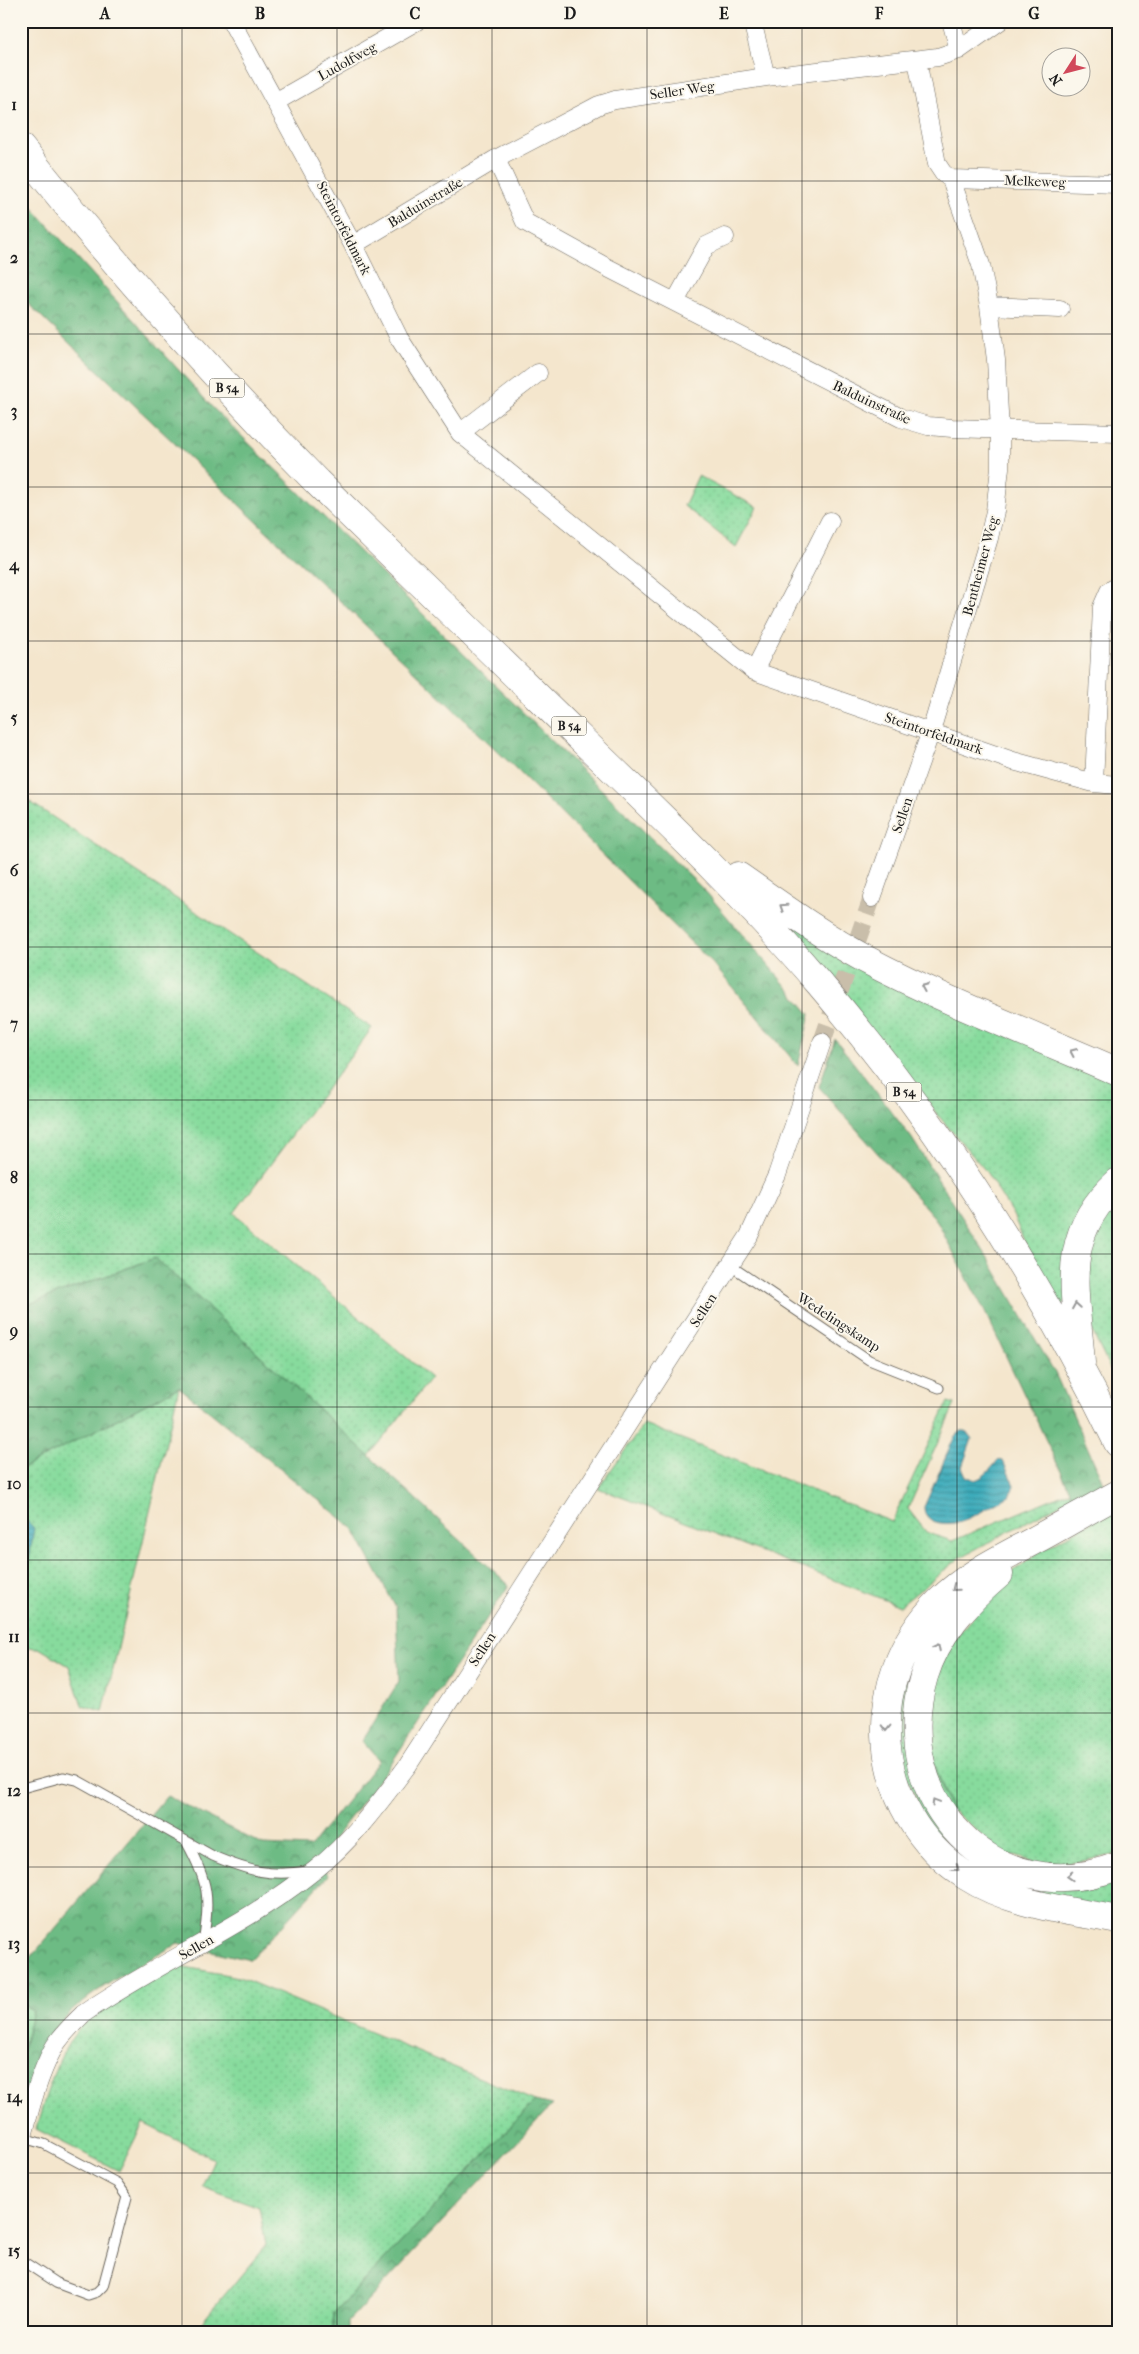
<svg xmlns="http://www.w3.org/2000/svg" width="1139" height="2354" font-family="'IM FELL French Canon',serif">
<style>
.grass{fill:url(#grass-dots);stroke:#527c5c}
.forest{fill:url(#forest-crowns);stroke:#446c50}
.water{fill:url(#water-rules);stroke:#2c646c}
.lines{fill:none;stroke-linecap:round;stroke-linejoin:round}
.minor-tunnel{stroke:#c9beaa;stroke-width:18;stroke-dasharray:18 9;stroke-linecap:butt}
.service-casing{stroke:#68635a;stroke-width:11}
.minor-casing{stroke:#68635a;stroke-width:19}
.trunk-casing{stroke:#68635a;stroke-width:29}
.service{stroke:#fff;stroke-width:9}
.minor{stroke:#fff;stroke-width:18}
.trunk{stroke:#fff;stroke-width:28}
.oneway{stroke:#999}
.grid{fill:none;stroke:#1c1c1c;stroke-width:1;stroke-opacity:0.55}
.labels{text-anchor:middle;stroke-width:4;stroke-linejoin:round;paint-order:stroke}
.shield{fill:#fbf7ec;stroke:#5f5e5a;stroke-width:1}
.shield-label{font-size:12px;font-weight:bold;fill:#1c1c1c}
.street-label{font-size:14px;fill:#1c1c1c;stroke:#fbf7ec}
.neatline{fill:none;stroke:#1c1c1c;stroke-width:2}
.grid-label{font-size:16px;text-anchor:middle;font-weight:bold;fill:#1c1c1c}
</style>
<defs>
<pattern id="grass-dots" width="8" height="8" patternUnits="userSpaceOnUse" patternTransform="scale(1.25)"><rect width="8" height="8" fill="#87db9d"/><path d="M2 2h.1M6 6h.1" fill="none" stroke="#74bb87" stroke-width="1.8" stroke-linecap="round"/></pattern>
<pattern id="forest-crowns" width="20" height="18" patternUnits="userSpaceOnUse" patternTransform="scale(1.25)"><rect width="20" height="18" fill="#6dbb84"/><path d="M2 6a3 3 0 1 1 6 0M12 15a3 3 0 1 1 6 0" fill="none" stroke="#59976b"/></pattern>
<pattern id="water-rules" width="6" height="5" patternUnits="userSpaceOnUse" patternTransform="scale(1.25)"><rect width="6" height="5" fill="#3dacbb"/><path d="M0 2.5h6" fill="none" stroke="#328b97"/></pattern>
</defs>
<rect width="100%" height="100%" fill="#fbf7ec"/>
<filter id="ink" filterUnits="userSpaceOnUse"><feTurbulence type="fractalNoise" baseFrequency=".02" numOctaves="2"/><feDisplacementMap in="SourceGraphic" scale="10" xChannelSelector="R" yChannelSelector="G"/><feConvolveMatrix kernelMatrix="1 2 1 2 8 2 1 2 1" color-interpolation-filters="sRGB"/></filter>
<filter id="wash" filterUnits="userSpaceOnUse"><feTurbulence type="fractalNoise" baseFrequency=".0096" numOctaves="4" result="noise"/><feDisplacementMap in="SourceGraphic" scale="20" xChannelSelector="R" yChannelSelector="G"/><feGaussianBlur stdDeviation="1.12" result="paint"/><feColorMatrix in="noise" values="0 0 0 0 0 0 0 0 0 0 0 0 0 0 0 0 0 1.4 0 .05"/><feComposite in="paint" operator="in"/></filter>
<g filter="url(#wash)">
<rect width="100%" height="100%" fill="#f4e6cd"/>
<path class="grass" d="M698,476L757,507L736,547L684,506Z
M21,796L372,1028L234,1213L431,1378L369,1456L155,1258L21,1307Z
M775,912L1118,1080V1172L1062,1310L1025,1243L1013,1215L985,1170L942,1120Z
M1118,1195V1385L1097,1342L1088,1319V1243Z
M179,1387L103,1712L82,1706L69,1666L39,1648L21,1647V1469Z
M948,1402L955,1404L908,1509L927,1533L952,1541L1070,1491L1073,1497L961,1557L900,1606L598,1488L644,1424L892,1522Z
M1115,1508L1118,1512V1854L1051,1867L1000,1852L948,1806L925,1733L945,1649L1012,1572L1039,1552Z
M964,1592L909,1699L969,1854L1118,1875V1911L1058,1899L983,1875L930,1829L899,1761L901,1683Z
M174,1965L239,1977L535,2101L334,2313L332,2333H193L266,2245L259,2207L202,2186L214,2159L143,2123L119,2171L36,2129C49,2084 61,2038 100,2008C119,1992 151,1978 174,1965Z
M21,2002L33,2011L21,2056Z"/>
<path class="forest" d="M21,195L212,407L706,892L810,1014L798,1066L713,964L512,765L21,297Z
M835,1039L911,1137L988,1258L1055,1373L1104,1485L1073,1497L983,1308L935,1218L819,1087Z
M155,1258L509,1585L390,1765L318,1860L328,1876L250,1960L178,1943C137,1968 87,1990 56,2028C41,2046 29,2097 21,2120V2056L33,2011L21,2002V1969L167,1796L263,1845L310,1847L379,1761L362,1741L399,1681L396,1608L353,1528L179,1387L21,1469V1307Z
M535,2101L552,2105L348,2322V2333H332L334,2313Z"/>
<path class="water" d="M961,1431H966L972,1439L962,1467L966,1476L975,1480C985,1477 992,1468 998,1460L1003,1461L1014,1485L1011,1495C998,1502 966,1522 954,1523C941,1525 924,1522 924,1507L954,1438Z
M21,1515L34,1528L27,1573L21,1580Z"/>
</g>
<g filter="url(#ink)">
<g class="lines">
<path class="minor-tunnel" d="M822,1042L872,898"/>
<defs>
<path id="service" d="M731,1266L869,1360L939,1388
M26,1787L63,1777L77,1780L213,1856C249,1871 269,1877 308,1871
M187,1843C208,1882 211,1898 203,1942
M21,2260L56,2283L88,2295L97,2292L103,2286L127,2197L117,2183L44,2144L23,2138"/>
<path id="minor" d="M231,21L353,245L399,338L460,433L754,671L1013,761L1094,783L1118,785
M752,21L766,77
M951,21L959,50
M277,101L417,21
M496,159L525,222L608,268L901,418L928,426L952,428L1118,433
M951,179L1118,184
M353,245L496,159L599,105L615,100L766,77L938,57L959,50L1000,21
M675,302L706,246L725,237
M989,306L1060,309
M460,433L538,373
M754,671L830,521
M1094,783L1102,607L1109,591L1118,586
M872,898L931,731L989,538L995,511L1000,468V430L996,360L989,306L981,265L951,179L943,173L937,164L917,60
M21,2146C28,2114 37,2079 53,2049C60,2036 72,2025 83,2014C158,1962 244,1927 315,1870C352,1841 380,1802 408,1765L749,1236L777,1175L822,1042"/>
<path id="trunk" d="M21,148C114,265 213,375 317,482C404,566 490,650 576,734C660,815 743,894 819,983C938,1122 1038,1278 1118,1443
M738,876C780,905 821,935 865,959C946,1002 1034,1035 1118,1072
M1081,1363C1076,1292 1058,1236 1118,1182
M1118,1494C1090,1509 1063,1525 1035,1540C1002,1558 967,1574 940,1601C859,1681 870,1813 966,1876C1011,1905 1067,1910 1118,1920
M999,1574C966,1602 937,1634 924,1676C887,1799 994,1914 1118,1866"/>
</defs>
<use href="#service" class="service-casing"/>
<use href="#minor" class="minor-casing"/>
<use href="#trunk" class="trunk-casing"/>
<use href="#service" class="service"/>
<use href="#minor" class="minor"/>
<use href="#trunk" class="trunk"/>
</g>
<defs><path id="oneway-chevron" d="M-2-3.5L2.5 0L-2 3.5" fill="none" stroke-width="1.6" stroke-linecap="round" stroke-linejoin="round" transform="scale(1.25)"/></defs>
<g class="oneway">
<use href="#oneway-chevron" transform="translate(783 907) rotate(-147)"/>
<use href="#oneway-chevron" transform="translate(924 987) rotate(-157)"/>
<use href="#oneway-chevron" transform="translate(1073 1052) rotate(-156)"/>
<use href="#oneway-chevron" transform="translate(1076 1306) rotate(-99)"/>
<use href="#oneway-chevron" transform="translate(955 1588) rotate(141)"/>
<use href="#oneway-chevron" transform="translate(937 1647) rotate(-63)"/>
<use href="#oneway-chevron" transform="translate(886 1728) rotate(91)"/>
<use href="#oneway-chevron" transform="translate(935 1802) rotate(-121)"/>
<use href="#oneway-chevron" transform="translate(956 1868) rotate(38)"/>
<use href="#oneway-chevron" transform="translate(1070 1876) rotate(178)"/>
</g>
</g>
<path class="grid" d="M182,21V2333M337,21V2333M492,21V2333M647,21V2333M802,21V2333M957,21V2333M21,181H1118M21,334H1118M21,487H1118M21,641H1118M21,794H1118M21,947H1118M21,1100H1118M21,1254H1118M21,1407H1118M21,1560H1118M21,1713H1118M21,1867H1118M21,2020H1118M21,2173H1118"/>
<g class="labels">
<g class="shield">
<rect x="209.5" y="378.5" width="35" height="19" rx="4"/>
<rect x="551.5" y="716.5" width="35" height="19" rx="4"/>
<rect x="886.5" y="1082.5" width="35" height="19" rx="4"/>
</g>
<g class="shield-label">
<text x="227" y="392">B 54</text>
<text x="569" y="730">B 54</text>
<text x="904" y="1096">B 54</text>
</g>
<g class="street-label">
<text transform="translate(347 61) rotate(-29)" y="5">Ludolfweg</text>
<text transform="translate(682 90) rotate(-8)" y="5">Seller Weg</text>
<text transform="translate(1035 181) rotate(2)" y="5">Melkeweg</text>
<text transform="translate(425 202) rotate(-31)" y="5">Balduinstraße</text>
<text transform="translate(344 228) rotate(63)" y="5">Steintorfeldmark</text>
<text transform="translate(872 402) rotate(25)" y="5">Balduinstraße</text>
<text transform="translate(980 566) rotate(-75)" y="5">Bentheimer Weg</text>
<text transform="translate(934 733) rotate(19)" y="5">Steintorfeldmark</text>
<text transform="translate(902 815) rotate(-71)" y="5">Sellen</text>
<text transform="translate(703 1310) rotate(-57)" y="5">Sellen</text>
<text transform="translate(839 1322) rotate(33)" y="5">Wedelingskamp</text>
<text transform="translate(482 1649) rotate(-57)" y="5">Sellen</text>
<text transform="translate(196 1947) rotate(-30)" y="5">Sellen</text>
</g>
</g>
<rect width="1139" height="2354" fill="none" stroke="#fbf7ec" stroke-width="55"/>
<g transform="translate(1066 72) rotate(234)"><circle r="24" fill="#fbf7ec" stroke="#a29f99"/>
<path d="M0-4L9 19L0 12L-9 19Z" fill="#d1495b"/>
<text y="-8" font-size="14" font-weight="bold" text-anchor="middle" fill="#1c1c1c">N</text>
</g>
<rect x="28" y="28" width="1084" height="2298" class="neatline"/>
<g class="grid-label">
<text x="105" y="19">A</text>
<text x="260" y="19">B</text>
<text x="415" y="19">C</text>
<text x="570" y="19">D</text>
<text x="724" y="19">E</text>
<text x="879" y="19">F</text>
<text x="1034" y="19">G</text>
<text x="14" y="110">1</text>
<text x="14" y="263">2</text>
<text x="14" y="416">3</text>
<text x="14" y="570">4</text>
<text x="14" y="723">5</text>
<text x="14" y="876">6</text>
<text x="14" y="1029">7</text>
<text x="14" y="1183">8</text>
<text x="14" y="1336">9</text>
<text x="14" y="1489">10</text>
<text x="14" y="1642">11</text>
<text x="14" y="1796">12</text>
<text x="14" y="1949">13</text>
<text x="14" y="2102">14</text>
<text x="14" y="2256">15</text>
</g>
</svg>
